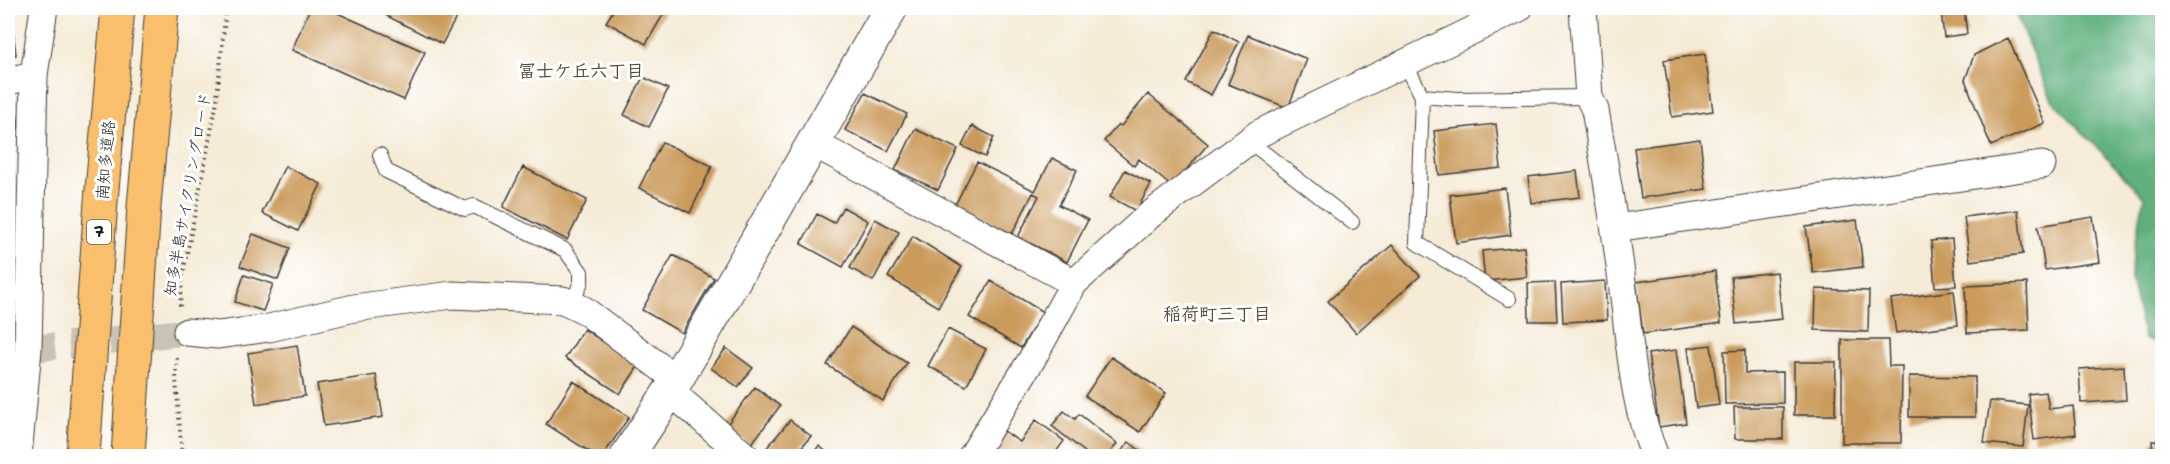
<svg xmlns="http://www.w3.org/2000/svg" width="2170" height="464" font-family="'Shantell Sans','Klee One',sans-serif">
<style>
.forest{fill:#5eb07d;stroke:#3d664c;stroke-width:1.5}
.building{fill:#cb9b5b}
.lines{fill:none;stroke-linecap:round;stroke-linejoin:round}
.minor-tunnel{stroke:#cac2b2;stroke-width:27;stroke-dasharray:27 14;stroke-linecap:butt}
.service-casing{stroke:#3d3b38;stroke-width:16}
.minor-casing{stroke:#3d3b38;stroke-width:29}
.tertiary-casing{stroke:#3d3b38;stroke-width:35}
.motorway-casing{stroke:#3d3b38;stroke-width:35}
.path{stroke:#3d3b38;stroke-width:4;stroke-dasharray:1.5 4.5;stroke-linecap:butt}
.service{stroke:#fff;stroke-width:14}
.minor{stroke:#fff;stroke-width:27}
.tertiary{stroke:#fff;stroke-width:33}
.motorway{stroke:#f9bf6d;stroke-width:33}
.labels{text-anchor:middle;stroke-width:6;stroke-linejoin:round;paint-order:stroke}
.shield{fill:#fff;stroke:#606060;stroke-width:1.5}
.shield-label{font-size:15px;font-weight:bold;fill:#1c1c1c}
.street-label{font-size:16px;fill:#1c1c1c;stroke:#fff}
.neighbourhood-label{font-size:18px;font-weight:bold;fill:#594832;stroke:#fff}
</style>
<rect width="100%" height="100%" fill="#fff"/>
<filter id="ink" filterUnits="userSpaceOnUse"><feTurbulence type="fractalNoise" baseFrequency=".0167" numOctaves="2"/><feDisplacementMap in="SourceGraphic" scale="12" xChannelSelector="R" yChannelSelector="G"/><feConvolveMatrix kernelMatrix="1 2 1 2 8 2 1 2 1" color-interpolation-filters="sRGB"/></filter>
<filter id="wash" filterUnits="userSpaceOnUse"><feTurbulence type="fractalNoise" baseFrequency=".008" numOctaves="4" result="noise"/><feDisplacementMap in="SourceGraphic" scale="24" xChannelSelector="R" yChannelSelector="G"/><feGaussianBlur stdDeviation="1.35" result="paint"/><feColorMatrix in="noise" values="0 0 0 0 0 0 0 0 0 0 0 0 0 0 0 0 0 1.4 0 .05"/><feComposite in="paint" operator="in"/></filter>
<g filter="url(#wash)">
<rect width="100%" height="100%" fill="#f5ebd7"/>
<path class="forest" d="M2013,8H2162V343L2144,339L2130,273L2144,197L2052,100Z"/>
<g id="blocks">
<path class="building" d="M310,8H326L425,52L404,100L292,50Z
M392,8H440L457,16L442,44L387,16Z
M615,8H667L646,44L606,22Z
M1964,8L1967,34L1944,37L1941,11Z
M8,12H11L16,55L8,56Z
M1214,29L1239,42L1211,95L1186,82Z
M1248,35L1307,59L1288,108L1228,84Z
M2008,38L2045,123L1991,146L1965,80L1974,55Z
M1705,54L1713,111L1672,117L1664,60Z
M643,77L668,89L649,127L624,115Z
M13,90L19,129L8,131V91Z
M865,93L907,114L888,151L845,130Z
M1148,94L1208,144L1172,187L1139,159L1134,166L1104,141L1118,125L1121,126Z
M1496,124L1501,168L1439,175L1434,131Z
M972,126L994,137L985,157L962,146Z
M915,129L958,149L938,190L895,170Z
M1700,139L1706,189L1641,198L1634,148Z
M662,142L712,166L690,213L639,188Z
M8,145H11L14,179L8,180Z
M1052,158L1077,170L1059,205L1088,220L1067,262L1018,237L1039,196L1033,193L1012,234L955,205L977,162L1035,191Z
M285,166L321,184L298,231L262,213Z
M523,167L587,200L567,240L503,207Z
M1125,170L1151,184L1136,211L1110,197Z
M1577,171L1580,197L1531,203L1528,177Z
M1505,188L1511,235L1456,243L1450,195Z
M13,205L16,227L8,228V206Z
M843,207L868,221L843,267L801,244L817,214L834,223Z
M2018,210L2023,254L1970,261L1964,217Z
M2093,217L2100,262L2045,270L2038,226Z
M875,219L899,232L873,281L850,268Z
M1857,220L1863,267L1813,273L1806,227Z
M253,234L290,248L278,280L240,266Z
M913,236L962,267L938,307L888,277Z
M1952,239L1956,286L1935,287L1931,241Z
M1392,245L1420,276L1356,333L1328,301Z
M1524,247L1527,277L1485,281L1482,251Z
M673,255L714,278L682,333L642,310Z
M1715,271L1721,323L1643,334L1636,282Z
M1777,272L1782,319L1736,324L1731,277Z
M244,275L273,284L263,311L235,302Z
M991,281L1043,312L1021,348L969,317Z
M1605,281L1607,320L1563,322L1561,284Z
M1555,282L1557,321H1529L1528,283Z
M2027,283L2029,330L1967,333L1965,286Z
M1816,289L1869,291L1868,332L1815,330Z
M1954,291L1958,325L1896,333L1891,299Z
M851,327L907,363L883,401L827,365Z
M584,329L639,365L620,394L565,358Z
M948,329L986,349L966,386L928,366Z
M1842,340H1888L1889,366H1902L1901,443H1842Z
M297,345L305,396L256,404L248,353Z
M1711,345L1719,405L1696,408L1688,348Z
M726,348L753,368L738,387L711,368Z
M1676,350L1686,423L1659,427L1648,354Z
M1745,350V373L1783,372V403L1725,404L1724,351Z
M1111,357L1166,393L1140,432L1085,396Z
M1794,362H1836L1835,415H1794Z
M2124,366L2126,400L2081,403L2079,369Z
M376,375L383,417L324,426L317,384Z
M1909,376L1975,377V417H1909Z
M573,381L629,417L603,456H596L546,424Z
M755,387L780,406L750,446L725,427Z
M2046,392L2049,409L2073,406L2076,434L2034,440L2028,394Z
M1990,401L2028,405L2023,447L1984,443Z
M1734,407H1783V439H1735Z
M1064,411L1075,419L1079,414L1117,444L1107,456H1090L1052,426Z
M790,420L811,436L794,456H760Z
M1036,420L1064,441L1053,456H982L1001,429L1020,442Z
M2152,441H2162V456H2153Z
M1129,442L1147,456H1117Z
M819,446L832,456H810Z"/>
</g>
</g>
<g filter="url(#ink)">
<use href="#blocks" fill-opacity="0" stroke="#3d3b38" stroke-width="1.5"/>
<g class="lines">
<path class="minor-tunnel" d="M28,349L187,332"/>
<defs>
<path id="service" d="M1405,63L1422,96L1417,243L1509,299
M1422,96L1458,99L1589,97
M1249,141L1352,222
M380,155L386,171L465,209L474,206L565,250L581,272V282L572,304"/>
<path id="minor" d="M1583,8L1589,97L1595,110C1605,167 1615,224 1622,282C1630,340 1632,402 1655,456
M8,81L34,75
M813,143L1074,283L1151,214L1258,134L1519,8
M1616,228L2042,165
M187,332L218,335L269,328L354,308L452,295L563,300L584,310L676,379
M670,391L745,456
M18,456L28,349L34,75L44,8
M972,456L1032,359L1074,283"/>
<path id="tertiary" d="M627,456L670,391L891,8"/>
<path id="motorway" d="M83,456L101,201L118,8
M128,456L144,206L162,8"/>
</defs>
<use href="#service" class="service-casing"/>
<use href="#minor" class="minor-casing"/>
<use href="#tertiary" class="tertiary-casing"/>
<use href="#motorway" class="motorway-casing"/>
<path class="path" d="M180,306L182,279L216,106L226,8
M177,358L176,380L182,456"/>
<use href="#service" class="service"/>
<use href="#minor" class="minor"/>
<use href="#tertiary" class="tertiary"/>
<use href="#motorway" class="motorway"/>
</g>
</g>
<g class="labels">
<rect class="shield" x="87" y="220" width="24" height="24" rx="4.5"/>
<g class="shield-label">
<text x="99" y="237">7</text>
</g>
<g class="street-label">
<text transform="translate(105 160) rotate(-85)" y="6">南知多道路</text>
<text transform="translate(187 194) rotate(-80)" y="6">知多半島サイクリングロード</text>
</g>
<g class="neighbourhood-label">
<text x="581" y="77">冨士ケ丘六丁目</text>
<text x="1217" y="320">稲荷町三丁目</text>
</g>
</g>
<rect width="2170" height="464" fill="none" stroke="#fff" stroke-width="30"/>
</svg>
